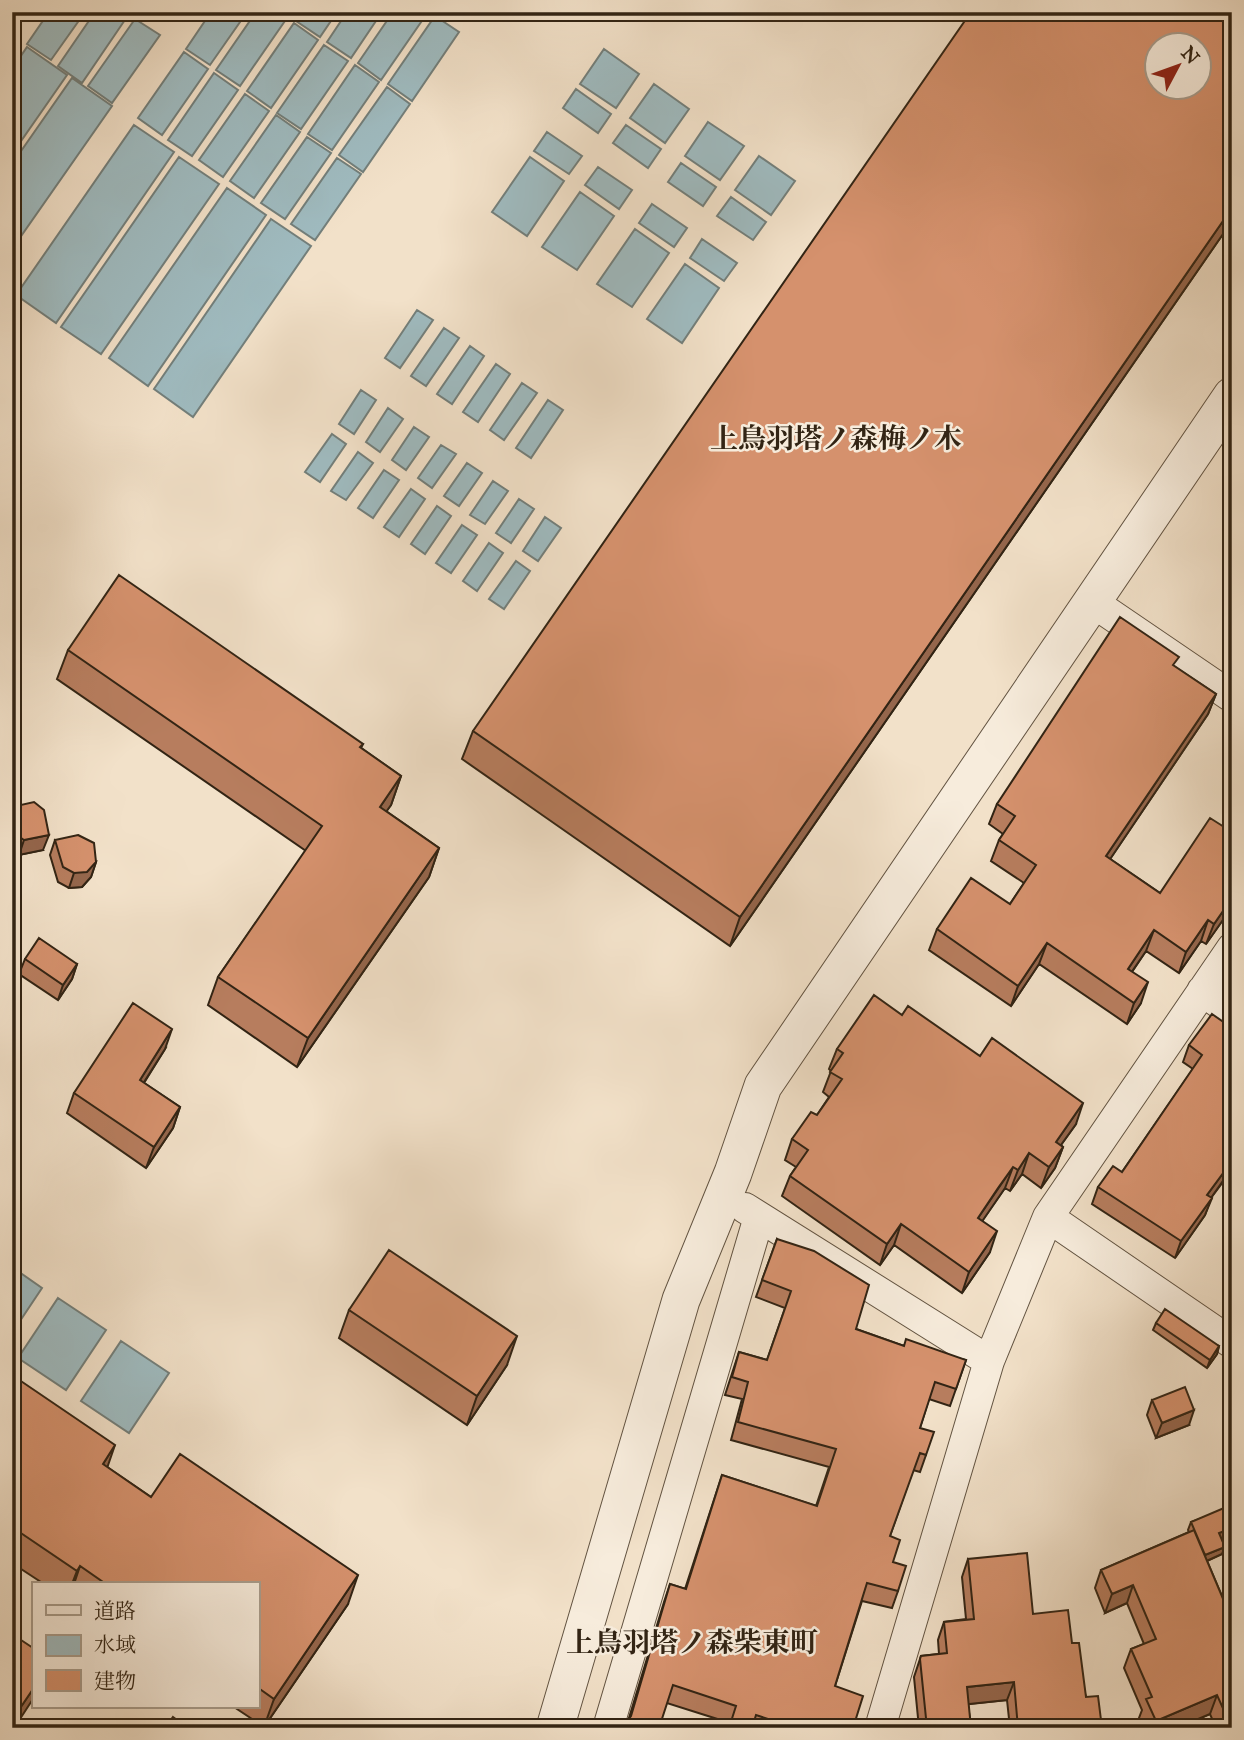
<svg xmlns="http://www.w3.org/2000/svg" width="1244" height="1740" font-family="'IM FELL Great Primer','Noto Serif JP',serif">
<style>
.water{fill:#9fbbc0;stroke:#737f7b;stroke-width:2}
.lines{fill:none;stroke-linecap:round;stroke-linejoin:round}
.minor-casing{stroke:#625341;stroke-width:32}
.tertiary-casing{stroke:#625341;stroke-width:39}
.minor{stroke:#f7ecdc;stroke-width:30}
.tertiary{stroke:#f7ecdc;stroke-width:37}
.wall{fill:#b77d5e;stroke:#322414;stroke-width:2}
.shaded-wall{fill:#95664c;stroke:#322414;stroke-width:2}
.building{fill:#d5916d;stroke:#322414;stroke-width:2;fill-rule:evenodd}
.labels{text-anchor:middle;stroke-width:5;stroke-linejoin:round;paint-order:stroke}
.neighbourhood-label{font-size:28px;font-weight:bold;fill:#322414;stroke:#f7ecdc}
</style>
<rect width="100%" height="100%" fill="#f2e1c9"/>
<filter id="stains"><feTurbulence type="fractalNoise" baseFrequency=".00286" numOctaves="4"/><feColorMatrix values="0 0 0 0 .2 0 0 0 0 .09 0 0 0 0 .02 0 0 0 .5 -.17"/></filter>
<radialGradient id="worn" r=".72"><stop offset=".6" stop-color="#630" stop-opacity="0"/><stop offset="1" stop-color="#630" stop-opacity=".3"/></radialGradient>
<path class="water" d="M49,12H85L51,60L27,44Z
M95,12L129,14L82,83L58,66Z
M211,12H247L210,65L186,49Z
M256,12H279L287,18L240,86L216,70Z
M302,12H337L320,37L296,21Z
M347,12H382L351,58L327,42Z
M393,12H428L381,80L358,63Z
M435,16L459,32L412,101L388,84Z
M135,19L160,35L112,103L88,86Z
M294,23L318,40L271,108L247,91Z
M324,45L348,61L301,129L277,113Z
M27,47L67,75L12,154V69Z
M604,49L639,74L616,108L580,84Z
M184,52L208,69L162,135L138,118Z
M355,65L379,82L332,150L308,134Z
M214,73L238,90L192,156L168,140Z
M72,78L112,106L12,249V164Z
M654,84L689,109L665,143L630,118Z
M387,87L410,104L363,172L339,155Z
M576,89L611,114L598,133L563,108Z
M245,94L269,111L223,177L199,160Z
M276,115L300,132L254,198L230,181Z
M708,122L744,146L720,180L685,156Z
M134,125L174,152L56,323L16,295Z
M626,125L661,149L648,168L613,143Z
M547,132L582,156L569,174L534,151Z
M307,137L331,153L285,219L261,203Z
M759,156L795,181L771,215L735,190Z
M179,157L219,184L101,354L61,327Z
M530,157L564,181L527,236L492,212Z
M337,158L361,174L315,240L291,224Z
M681,163L716,187L703,206L668,182Z
M598,167L632,190L619,209L585,185Z
M227,188L266,215L148,386L109,358Z
M580,192L614,216L577,270L542,247Z
M731,197L766,222L753,240L717,216Z
M652,204L687,228L674,247L639,223Z
M271,219L311,246L193,417L154,389Z
M635,229L669,253L632,307L597,284Z
M702,239L737,263L724,281L690,258Z
M685,264L719,288L682,343L647,319Z
M417,310L433,320L400,368L385,358Z
M444,328L459,338L426,386L411,376Z
M470,346L484,356L452,404L437,394Z
M496,364L510,374L478,422L463,412Z
M522,383L537,393L504,440L490,430Z
M361,390L376,400L354,434L339,424Z
M548,400L563,410L531,458L516,448Z
M388,408L403,419L380,452L366,442Z
M414,427L429,437L406,470L392,460Z
M332,434L346,444L320,482L305,472Z
M441,445L456,454L432,488L418,478Z
M358,452L373,463L346,500L331,491Z
M467,463L482,473L459,506L444,496Z
M384,470L399,480L373,518L358,508Z
M493,481L508,491L485,524L470,515Z
M411,489L425,499L399,537L384,527Z
M519,499L534,509L511,543L496,533Z
M437,506L451,516L425,554L411,544Z
M545,517L561,528L538,561L523,551Z
M462,525L477,535L451,573L436,563Z
M489,543L503,553L477,591L463,581Z
M516,561L530,571L504,609L489,599Z
M12,1267L42,1288L12,1333Z
M58,1298L106,1330L66,1390L18,1358Z
M121,1341L169,1373L129,1433L81,1401Z"/>
<g class="lines">
<defs>
<path id="minor" d="M1091,601L1232,697
M1202,991L1232,1012
M745,1208L989,1361
M1048,1217L1232,1343
M608,1728L759,1217
M880,1728L989,1361L1048,1217L1232,948"/>
<path id="tertiary" d="M555,1728L681,1300L733,1173L763,1086L1232,396"/>
</defs>
<use href="#minor" class="minor-casing"/>
<use href="#tertiary" class="tertiary-casing"/>
<use href="#minor" class="minor"/>
<use href="#tertiary" class="tertiary"/>
</g>
<path class="wall" d="M1232,12V221L730,946L462,759L473,731Z
M68,650L363,744L361,748L401,776L391,805L386,811L439,848L429,877L297,1067L208,1005L218,977L306,851L57,679Z
M1175,667L1216,694L1208,714L1110,859L1160,893L1232,832V907L1206,944L1201,941L1179,973L1146,951L1132,972L1141,1003L1127,1024L1039,964L1011,1006L929,950L937,929L1010,904L1024,883L991,861L999,840L1003,834L989,824L997,804Z
M12,815L43,850L19,855L12,851Z
M55,840L96,862L91,877L82,887L69,888L58,882L50,855Z
M25,959L77,964L72,979L58,1000L19,974Z
M902,1015L1076,1124L1061,1145L1063,1147L1055,1168L1041,1188L1022,1174L1010,1191L1005,1188L982,1221L990,1252L962,1293L894,1245L880,1265L782,1196L790,1176L796,1167L785,1160L792,1139L817,1115L829,1097L823,1092L831,1071L829,1069L837,1049Z
M1232,1028V1170L1211,1198L1205,1215L1175,1258L1092,1204L1098,1187L1122,1172L1193,1069L1183,1062L1189,1045Z
M165,1049L144,1083L180,1107L173,1128L146,1168L67,1113L74,1093Z
M777,1239L856,1329L904,1346L966,1360L950,1406L929,1399L920,1428L926,1455L920,1472L913,1470L890,1536L893,1562L898,1591L892,1608L862,1601L835,1686L853,1728H728L730,1723L667,1703L629,1718L664,1602L670,1584L685,1589L722,1475L816,1506L829,1467L731,1440L742,1399L725,1395L739,1352L767,1360L785,1308L756,1297Z
M349,1310L507,1365L467,1425L339,1338Z
M1156,1323L1219,1346L1217,1354L1207,1368L1153,1330Z
M12,1375L107,1467L151,1497L348,1604L264,1727L234,1707H257V1584H44L12,1563Z
M1152,1400L1189,1425L1156,1438L1147,1415Z
M1232,1507V1534L1222,1539L1225,1547L1222,1554L1207,1561L1232,1620V1728H1216L1210,1714L1177,1728H1144L1139,1718L1142,1710L1124,1668L1131,1649L1144,1644L1127,1603L1105,1613L1095,1588L1101,1570L1189,1532L1188,1530L1191,1522Z
M968,1559L1033,1614L1072,1643L1086,1697L1102,1728H1010L1007,1700L968,1704L971,1728H919L914,1677L921,1656L939,1654L938,1640L944,1622L966,1619L962,1577Z"/>
<path class="shaded-wall" d="M1232,208V221L730,946L740,917Z
M1216,694L1208,714L1098,877L1106,856Z
M401,776L391,805L369,836L380,807Z
M49,835L43,850L19,855L24,840Z
M439,848L429,877L297,1067L308,1038Z
M96,862L91,877L82,887L69,888L74,873Z
M1232,898V907L1206,944L1214,924Z
M1208,920L1201,941L1179,973L1186,952Z
M1154,930L1146,951L1120,989L1128,969Z
M1047,943L1039,964L1011,1006L1018,986Z
M77,964L72,979L58,1000L63,985Z
M1148,982L1141,1003L1127,1024L1134,1003Z
M172,1029L165,1049L132,1101L140,1080Z
M1083,1103L1076,1124L1048,1163L1056,1142Z
M180,1107L173,1128L146,1168L154,1147Z
M1063,1147L1055,1168L1041,1188L1049,1167Z
M1029,1153L1022,1174L1010,1191L1018,1170Z
M1232,1161V1168L1201,1212L1207,1195Z
M1013,1167L1005,1188L970,1239L978,1218Z
M1212,1198L1205,1215L1175,1258L1181,1241Z
M901,1224L894,1245L880,1265L887,1244Z
M997,1231L990,1252L962,1293L969,1272Z
M517,1336L507,1365L467,1425L477,1396Z
M1219,1346L1217,1354L1207,1368L1210,1360Z
M1194,1410L1189,1425L1156,1438L1162,1423Z
M115,1445L105,1474L103,1464Z
M1232,1528V1534L1217,1541L1219,1533Z
M1225,1547L1222,1554L1202,1563L1205,1555Z
M80,1566L74,1584H72L77,1571Z
M358,1575L348,1604L264,1727L274,1699Z
M1133,1585L1127,1603L1105,1613L1112,1594Z
M1014,1682L1007,1700L960,1705L967,1687Z
M33,1689V1699L14,1728H12V1720Z
M1217,1695L1210,1714L1177,1728H1153L1156,1721Z
M1232,1712V1728H1221L1226,1715Z"/>
<path class="building" d="M971,12H1232V208L740,917L473,731ZM1157,46H1199V88H1157Z
M119,575L363,744L360,747L401,776L380,807L439,848L308,1038L218,977L322,826L68,650Z
M1120,617L1179,657L1173,665L1216,694L1106,856L1160,893L1210,818L1232,832V898L1214,924L1208,920L1186,952L1154,930L1128,969L1148,982L1134,1003L1047,943L1018,986L937,929L971,878L1010,904L1036,865L999,840L1015,816L997,804Z
M34,802L44,810L49,835L24,840L14,833L12,830V815L16,806Z
M78,835L94,843L96,862L87,872L74,873L63,867L55,840Z
M39,938L77,964L63,985L25,959Z
M874,995L902,1015L908,1006L980,1056L992,1038L1083,1103L1056,1142L1063,1147L1049,1167L1029,1153L1018,1170L1013,1167L998,1188L978,1218L997,1231L969,1272L901,1224L887,1244L790,1176L808,1150L792,1139L811,1112L817,1115L842,1079L830,1072L843,1053L837,1049Z
M133,1003L172,1029L140,1080L180,1107L154,1147L74,1093Z
M1212,1014L1232,1028V1161L1207,1195L1212,1198L1181,1241L1098,1187L1113,1166L1122,1172L1202,1055L1189,1045Z
M777,1239L814,1251L869,1285L856,1329L904,1346L906,1339L966,1360L956,1389L935,1382L920,1428L934,1432L926,1455L920,1453L890,1536L900,1540L893,1562L906,1566L898,1591L867,1583L835,1686L863,1696L853,1728H837L831,1726V1728H796L756,1715L752,1728H729L736,1706L673,1685L659,1728H622L631,1716L670,1584L686,1589L722,1475L817,1506L836,1449L738,1422L748,1382L732,1377L739,1352L767,1360L791,1291L762,1280Z
M389,1250L517,1336L477,1396L349,1310Z
M1165,1309L1219,1346L1210,1360L1156,1323Z
M12,1375L115,1445L103,1464L151,1497L180,1454L358,1575L274,1699L257,1687V1584H106L80,1566L77,1571L12,1527Z
M1185,1387L1194,1410L1162,1423L1152,1400Z
M1231,1505L1232,1528L1219,1533L1225,1547L1205,1555L1191,1522Z
M1194,1530L1232,1620V1712L1226,1715L1217,1695L1156,1721L1146,1699L1152,1697L1131,1649L1156,1639L1133,1585L1112,1594L1101,1570Z
M1027,1553L1033,1614L1068,1610L1072,1643H1079L1086,1697L1098,1696L1102,1728H1018L1014,1682L967,1687L971,1728H927L920,1659L921,1656L947,1653L944,1622L974,1619L968,1559Z
M12,1634L33,1648V1689L12,1720Z
M173,1717L188,1728H165Z"/>
<g class="labels">
<g class="neighbourhood-label">
<text x="836" y="448">上鳥羽塔ノ森梅ノ木</text>
<text x="692" y="1652">上鳥羽塔ノ森柴東町</text>
</g>
</g>
<rect width="1244" height="1740" fill="none" stroke="#f2e1c9" stroke-width="42"/>
<rect x="14" y="14" width="1216" height="1712" fill="none" stroke="#322414" stroke-width="3.5"/>
<rect x="21" y="21" width="1202" height="1698" fill="none" stroke="#322414" stroke-width="2"/>
<rect x="32" y="1582" width="228" height="126" fill="#f7ecdc" stroke="#a89c8c" stroke-width="2"/>
<rect x="46" y="1605" width="35" height="10" fill="#f7ecdc" stroke="#a89c8c" stroke-width="2"/>
<text x="94" y="1618" font-size="21" fill="#322414">道路</text>
<rect x="46" y="1635" width="35" height="21" fill="#9fbbc0" stroke="#a89c8c" stroke-width="2"/>
<text x="94" y="1652" font-size="21" fill="#322414">水域</text>
<rect x="46" y="1670" width="35" height="21" fill="#d5916d" stroke="#a89c8c" stroke-width="2"/>
<text x="94" y="1688" font-size="21" fill="#322414">建物</text>
<g transform="translate(1178 66) rotate(49)"><circle r="33" fill="#f7ecdc" stroke="#a89c8c" stroke-width="2"/>
<path d="M0-5L12 26L0 18L-12 26Z" fill="#8f2418"/>
<text y="-10" font-size="19" font-weight="bold" text-anchor="middle" fill="#322414">N</text>
</g>
<rect width="100%" height="100%" filter="url(#stains)"/>
<rect width="100%" height="100%" fill="url(#worn)"/>
</svg>
